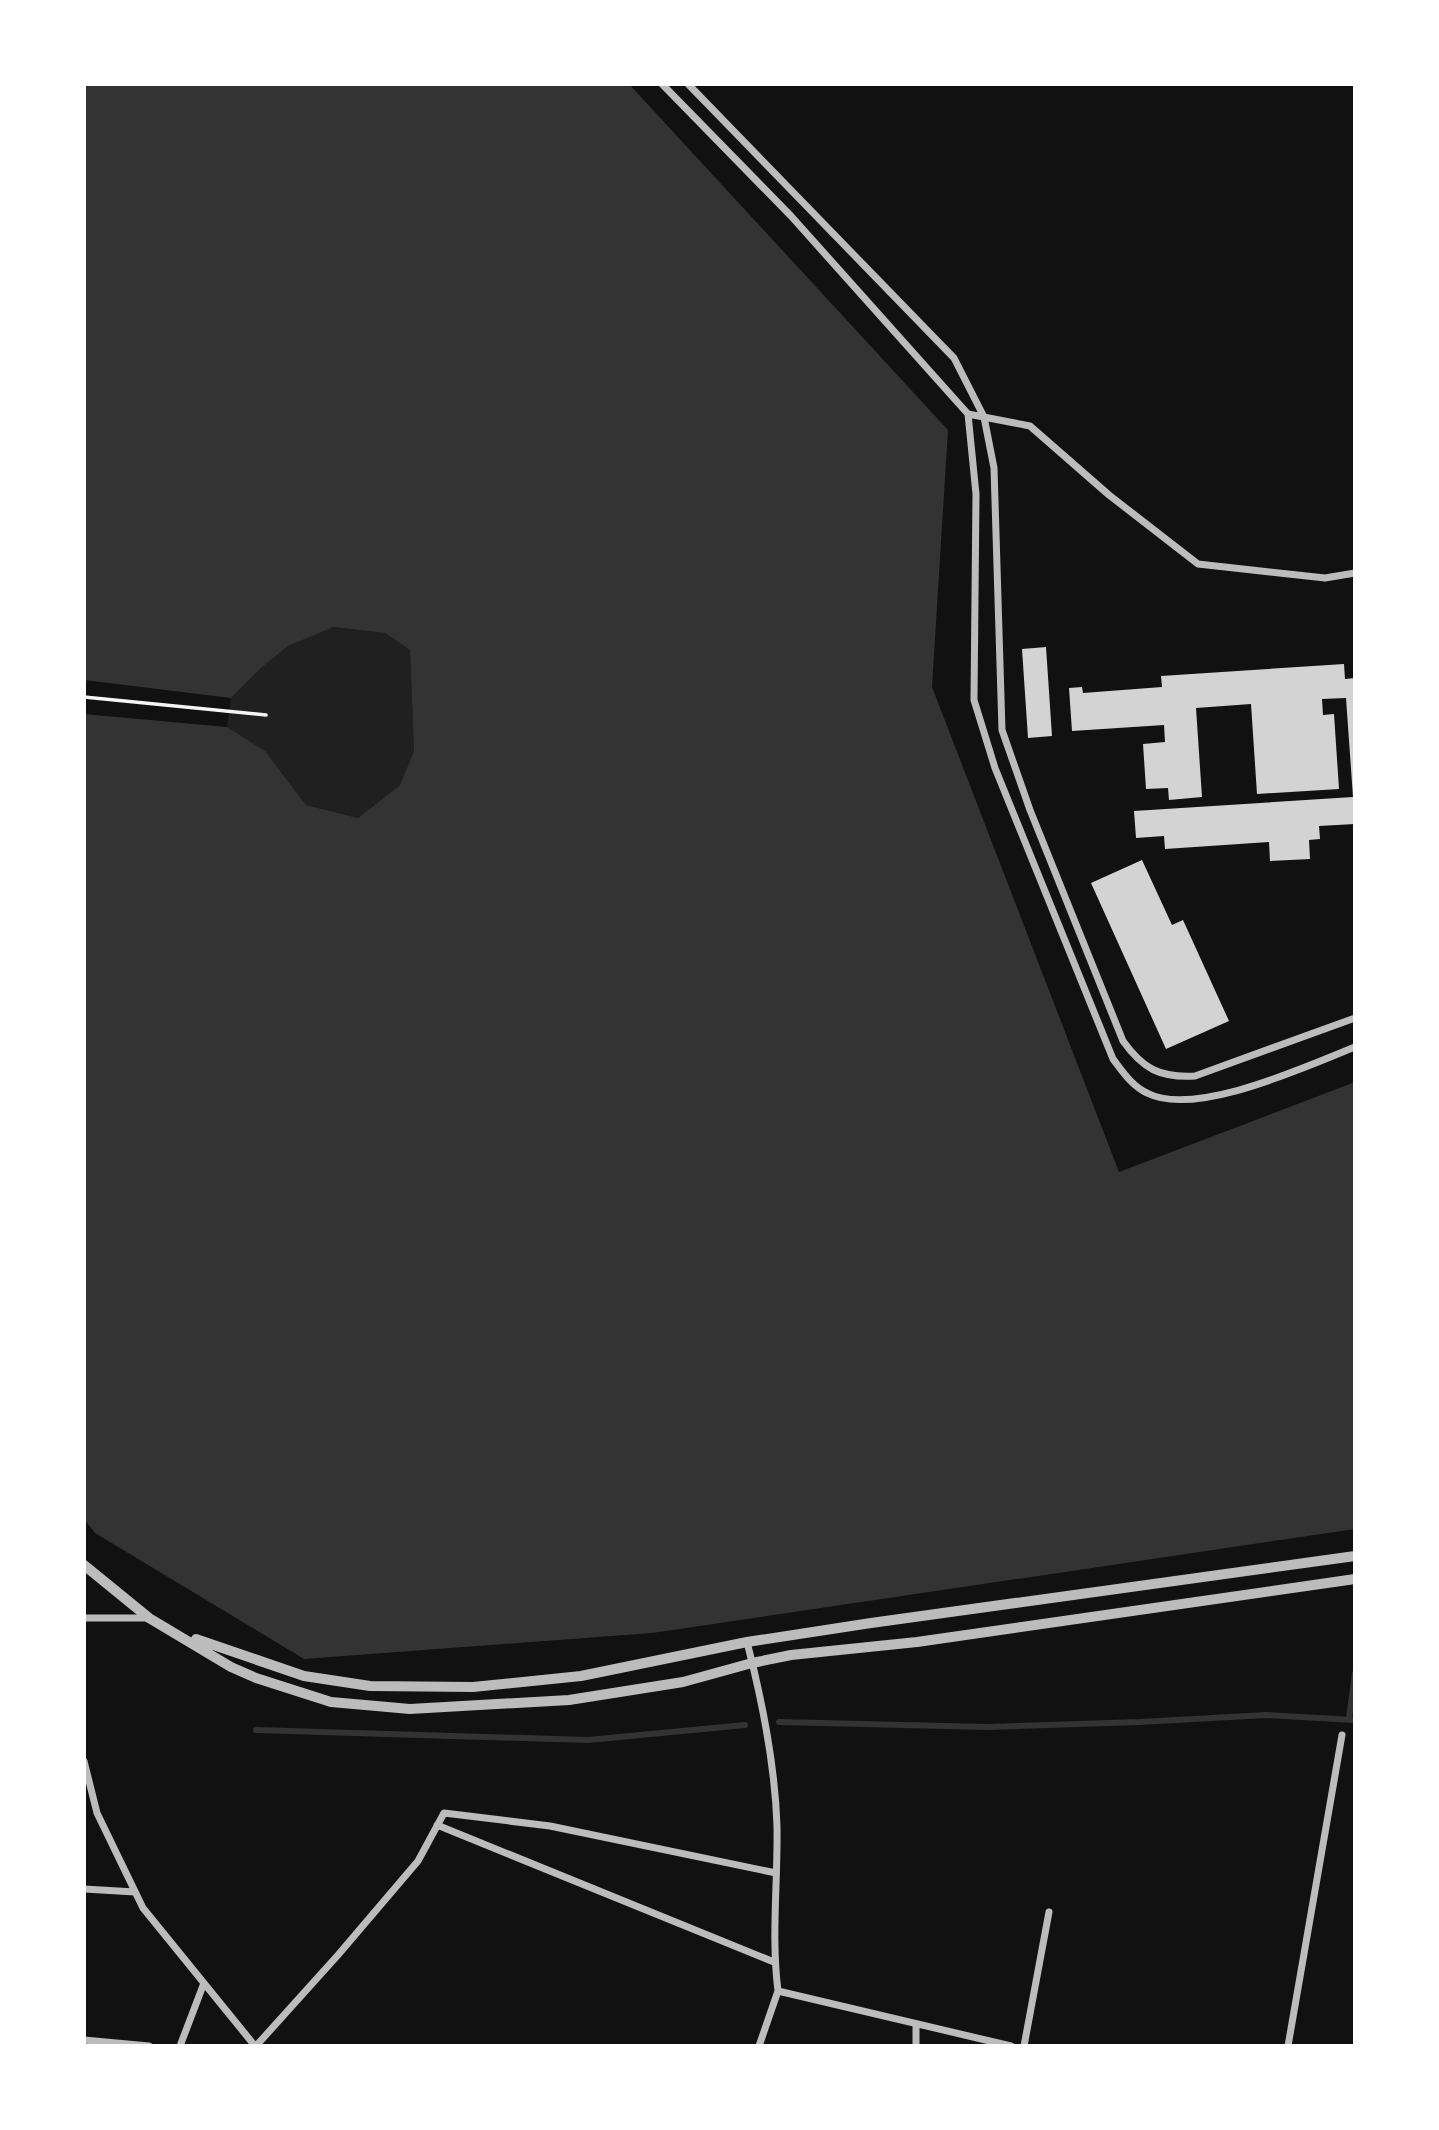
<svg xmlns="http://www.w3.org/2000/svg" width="1439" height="2130" font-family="Poppins,sans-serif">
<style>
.green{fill:#202020}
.water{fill:#333}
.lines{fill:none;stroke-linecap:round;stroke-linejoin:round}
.stream{stroke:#333;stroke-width:6}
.building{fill:#d3d3d3}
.path{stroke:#f5f5f5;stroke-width:3.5}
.minor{stroke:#bcbcbc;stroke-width:7}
.tertiary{stroke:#bcbcbc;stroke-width:10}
</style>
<rect width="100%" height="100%" fill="#111"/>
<path class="green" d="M334,627L385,633L410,650L414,751L400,785L358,818L306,805L265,751L227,727L231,698L261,668L288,646Z"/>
<path class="water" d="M84,84H629L948,430L932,687L1119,1172L1355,1082V1529L652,1633L304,1659L95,1533L84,1519V714L227,727L265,751L306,805L358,818L400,785L414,751L410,650L385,633L334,627L288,646L261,668L231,698L84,680Z"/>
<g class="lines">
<path class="stream" d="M1349,1718L1355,1673
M779,1722L987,1727L1140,1722L1266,1715L1355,1720
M256,1730L588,1740L745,1725"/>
</g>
<path class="building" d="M1046,647L1052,736L1028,738L1022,649Z
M1344,664L1345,679L1355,678V824L1319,826L1320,839L1309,840L1310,859L1270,861L1269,842L1165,849L1164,836L1136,838L1134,811L1353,797L1346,698L1322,699L1323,715L1334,714L1339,789L1257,794L1251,704L1196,708L1202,797L1169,800L1168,788L1146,789L1143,744L1165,742L1164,725L1072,731L1069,688L1082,687L1083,693L1162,687L1161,676Z
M1142,860L1172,925L1183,920L1229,1021L1166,1049L1091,883Z"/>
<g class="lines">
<path class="path" d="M84,697L266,715"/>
<path class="minor" d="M662,84L791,216L968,414L976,494L974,700L995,768L1113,1059C1123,1072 1132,1086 1147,1093C1195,1118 1307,1066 1355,1047
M688,84L954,358L984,417L994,468L1002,730L1030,810L1123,1041C1143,1069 1160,1078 1195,1076L1355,1018
M968,414L1030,426L1109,495L1198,564L1325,578L1355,573
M84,1618H149
M747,1642C762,1700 775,1765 777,1826C778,1881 771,1936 778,1991L1011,2046
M84,1761L97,1813L143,1908L255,2046
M437,1825L774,1962
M84,1889L135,1892
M916,2024V2046
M84,2040L149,2046
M180,2046L204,1983
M256,2046L338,1955L418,1861L444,1813L550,1826L776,1873
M759,2046L778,1991
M1024,2046L1049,1912
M1288,2046L1342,1735"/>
<path class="tertiary" d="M84,1565L149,1618L231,1667L256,1678L331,1702L410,1709L569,1700L683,1682L752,1663L791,1655L917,1642L1355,1579
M196,1639L304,1676L370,1686L473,1687L581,1676L747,1642L871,1623L1355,1556"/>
</g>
<rect width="1439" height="2130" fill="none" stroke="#ffffff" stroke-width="172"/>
</svg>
